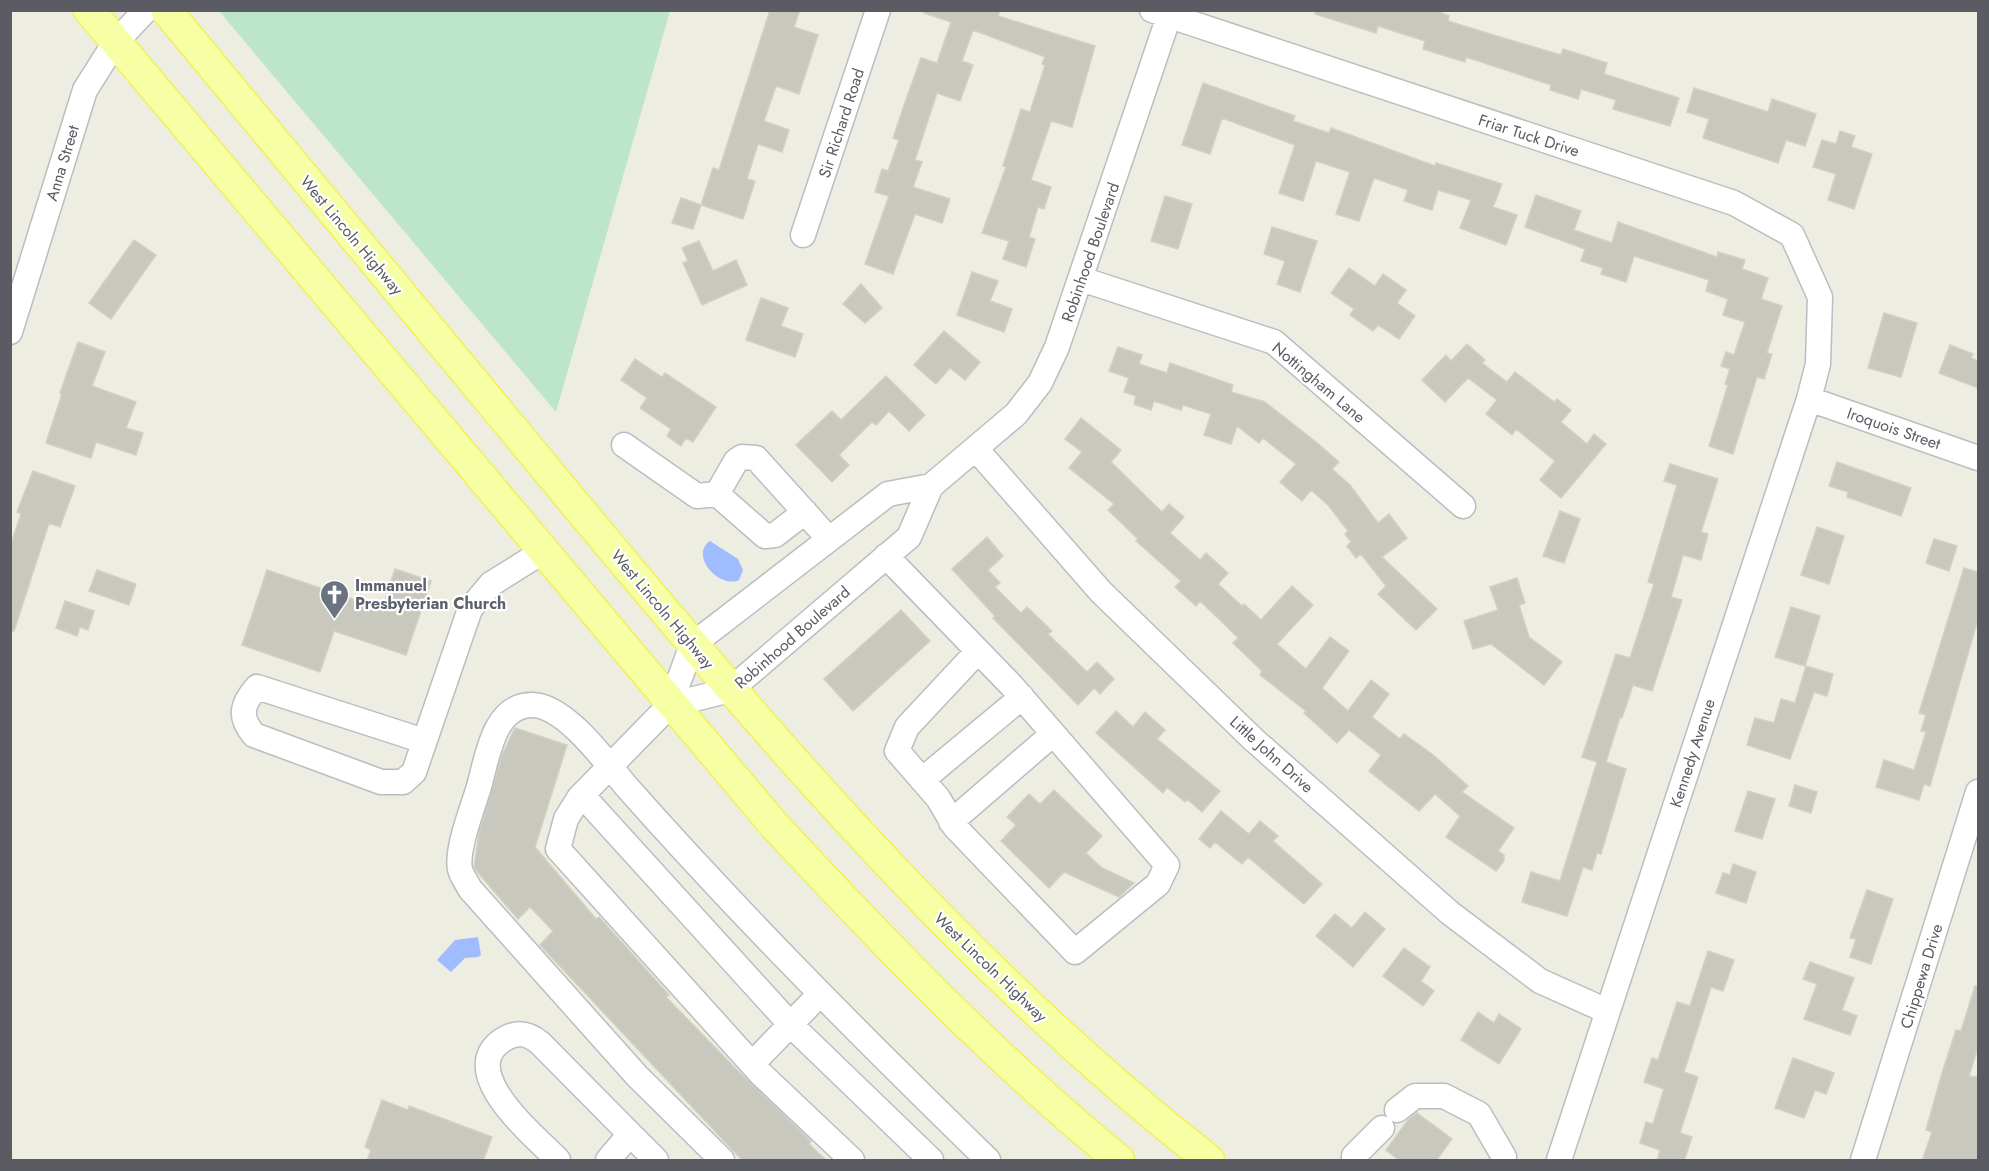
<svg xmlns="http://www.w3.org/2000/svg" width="1989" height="1171" font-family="Jost,sans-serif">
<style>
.green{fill:#bde6c8}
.water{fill:#9fbcff}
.building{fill:#c8c8be;stroke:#d2d1c0;stroke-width:1.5}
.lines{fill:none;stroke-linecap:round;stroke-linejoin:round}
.minor-casing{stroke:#bcbdc3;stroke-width:27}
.major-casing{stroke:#f3f154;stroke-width:33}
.minor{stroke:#fff;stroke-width:24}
.major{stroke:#f6ffa4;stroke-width:30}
.labels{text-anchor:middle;stroke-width:4.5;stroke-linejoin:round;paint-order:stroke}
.street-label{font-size:16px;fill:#5a5b63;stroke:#fff}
.worship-label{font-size:16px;font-weight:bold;fill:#5b616d;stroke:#fff;text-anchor:start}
</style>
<rect width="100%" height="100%" fill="#edede1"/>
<path class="green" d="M219,11H670L556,412Z"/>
<path class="water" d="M710,541L738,559L743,570L739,580C719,589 689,555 710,541Z
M478,937L481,955L478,957L465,958L451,972L437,960L455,940Z"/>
<path class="building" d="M770,10H800L794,27L818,35L799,94L776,86L764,121L789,130L782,152L758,144L747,179L755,181L743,219L701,205L713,168L719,170Z
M925,10H1000L998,16L1095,46L1072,127L1051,121L1031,180L1051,187L1044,209L1038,207L1029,237L1035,239L1026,267L1003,259L1009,241L982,233L1006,167L1003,166L1021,109L1030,112L1045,65L1042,64L1045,57L973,30L962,61L973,65L960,101L937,93L915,160L922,162L913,187L950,199L942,223L915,214L893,274L865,264L889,196L875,192L882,169L888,171L899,140L893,138L908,94L921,58L937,63L951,22L924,13Z
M1316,10H1434L1449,16L1448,21L1500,37L1561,55L1563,49L1607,63L1604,74L1679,98L1670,126L1613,109L1616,100L1581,89L1578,99L1550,90L1551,85L1466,57L1465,62L1423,49L1425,41L1378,26L1376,33L1315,14Z
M1203,83L1295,116L1293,121L1329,133L1331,128L1435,166L1436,163L1502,184L1493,207L1517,215L1506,245L1460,228L1471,200L1438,190L1432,210L1404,201L1408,190L1374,178L1359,221L1336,214L1350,172L1316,161L1303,201L1279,193L1295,145L1222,118L1210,154L1182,145Z
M1694,88L1768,112L1772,99L1816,114L1805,146L1786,140L1778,163L1703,138L1709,119L1687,112Z
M1840,131L1855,136L1851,147L1872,154L1854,209L1828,200L1836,174L1813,167L1822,140L1836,144Z
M1536,195L1581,211L1574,230L1612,243L1618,222L1717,257L1718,252L1745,260L1742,269L1768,278L1761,299L1782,306L1767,353L1772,354L1764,379L1757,377L1733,454L1709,446L1728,385L1725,384L1730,369L1721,366L1726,352L1734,355L1745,322L1723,315L1728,299L1706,291L1709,280L1634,256L1626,282L1601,274L1603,268L1581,261L1585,249L1525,227Z
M1165,196L1192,204L1178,249L1151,241Z
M681,198L701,205L693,229L672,223Z
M1272,227L1317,241L1300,292L1277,284L1285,261L1264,254Z
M134,240L156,255L111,319L89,303Z
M699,241L713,271L736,260L747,285L702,305L683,263L688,261L682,248Z
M1349,268L1375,286L1383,274L1406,290L1397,303L1415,316L1399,339L1378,325L1373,331L1350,315L1354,309L1331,293Z
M972,272L998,281L990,301L1012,309L1004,332L957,315Z
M861,284L882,308L865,323L843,304Z
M761,298L788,308L781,326L803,334L795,357L746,340Z
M1884,313L1917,323L1901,377L1868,368Z
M944,331L980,362L965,380L950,368L936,384L914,365Z
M78,342L105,352L92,386L136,402L126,428L143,433L136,455L96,442L91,458L46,443L62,394L60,393Z
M1467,344L1485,360L1482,363L1507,382L1515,372L1554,402L1557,399L1571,410L1561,422L1587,444L1594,434L1606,444L1561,498L1540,480L1555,461L1516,429L1512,435L1486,414L1497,400L1468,378L1445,402L1422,380L1446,355L1451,361Z
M1950,345L1973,354L1971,358L1978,361V388L1939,373Z
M1118,347L1142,355L1139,364L1167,373L1170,363L1233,385L1231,392L1265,402L1316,442L1339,462L1332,469L1350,485L1378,523L1389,514L1407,538L1382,557L1437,609L1416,630L1378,594L1386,586L1361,554L1356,558L1347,546L1351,542L1345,534L1348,531L1328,505L1311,490L1302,501L1280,482L1296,464L1263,438L1259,443L1237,426L1231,444L1204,435L1211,414L1183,405L1181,410L1154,401L1151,410L1134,404L1136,396L1124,392L1129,378L1109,371Z
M635,359L662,377L665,373L716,407L693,442L686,438L681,446L667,436L671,429L640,408L647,398L621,380Z
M886,376L925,415L909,431L889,411L876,425L872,422L839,455L849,465L832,482L796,445L832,411L841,420Z
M1081,418L1121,450L1111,462L1162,512L1169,504L1184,517L1170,533L1200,560L1206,553L1228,573L1218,584L1242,606L1244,604L1261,620L1292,586L1313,605L1277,644L1306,669L1330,637L1349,651L1322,688L1348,711L1371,680L1389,694L1372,717L1400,739L1404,734L1432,754L1468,786L1462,792L1514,828L1498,851L1504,855V861L1496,871L1446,837L1460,816L1435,794L1419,811L1369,771L1381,755L1349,730L1337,743L1304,713L1306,711L1260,675L1262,671L1233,643L1238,638L1222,622L1200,601L1196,606L1175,587L1181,581L1136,541L1138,539L1108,510L1114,504L1069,468L1082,452L1065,439Z
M1837,462L1911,488L1901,516L1847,497L1848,492L1829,486Z
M1670,464L1718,479L1701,532L1708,534L1701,560L1683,555L1671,597L1682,600L1652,691L1633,685L1622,718L1620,717L1606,762L1626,769L1601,854L1597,853L1592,870L1583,867L1567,916L1522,902L1531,872L1560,881L1597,762L1582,757L1616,654L1630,658L1654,584L1648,582L1677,485L1664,481Z
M33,471L75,486L60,527L49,523L14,631H10V547L21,514L17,512Z
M1560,511L1580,519L1564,563L1543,556Z
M1817,527L1844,536L1829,584L1801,575Z
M987,537L1003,556L988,570L1000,583L995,587L1021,613L1027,607L1052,631L1048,634L1087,672L1097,662L1114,679L1100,694L1094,688L1078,705L993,618L995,616L952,569Z
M1934,539L1957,546L1949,571L1926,563Z
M1964,568L1978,572V619L1930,786L1924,784L1919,800L1876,787L1884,760L1914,770L1926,732L1921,731L1926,715L1919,713Z
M395,569L431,581L406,655L334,631L320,672L242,645L267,570L382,609Z
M97,570L136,584L129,605L89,591Z
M1517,578L1525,603L1519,605L1529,637L1562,662L1544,685L1491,644L1473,649L1464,621L1498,610L1490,587Z
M65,601L94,611L88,630L80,627L77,636L56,628Z
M1791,607L1820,616L1805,666L1775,657Z
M901,610L930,641L853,711L824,679Z
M1806,666L1833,674L1827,696L1814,692L1790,759L1747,745L1755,718L1774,723L1781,699L1795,703Z
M1116,711L1133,727L1145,712L1165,730L1157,739L1220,791L1202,812L1187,799L1185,802L1167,787L1163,793L1096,733Z
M515,728L567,745L535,847L596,919L599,917L669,995L666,997L738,1071L811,1141L809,1144L827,1161H743L540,945L553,931L530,907L518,919L474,868L479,833L502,755Z
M1795,785L1817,792L1811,813L1789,806Z
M1054,790L1102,836L1086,853L1102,868L1134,883L1119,897L1064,872L1049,888L1001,841L1016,825L1007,817L1029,794L1040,804Z
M1748,791L1775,799L1762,839L1735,831Z
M1221,811L1249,834L1260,821L1278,836L1273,841L1322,884L1304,904L1248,857L1242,864L1215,842L1210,848L1199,839Z
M1733,864L1756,872L1746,903L1716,893L1723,873L1730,875Z
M1867,890L1893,899L1871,964L1850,957L1856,939L1850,938Z
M1365,912L1385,929L1353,967L1316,936L1335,914L1352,928Z
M1404,948L1430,967L1421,981L1434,991L1423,1006L1383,976Z
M1708,951L1734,960L1723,991L1711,987L1684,1072L1698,1077L1680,1133L1692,1137L1684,1161H1657L1660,1150L1640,1143L1646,1122L1653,1124L1664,1089L1644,1082L1652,1058L1658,1060L1677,1002L1690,1006Z
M1810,962L1854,978L1842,1010L1857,1016L1850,1035L1804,1019L1817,984L1803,979Z
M1975,986H1978V1047L1969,1076L1978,1077V1161H1922L1932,1132L1926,1130L1942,1073L1956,1030L1961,1031Z
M1478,1012L1494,1023L1499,1014L1521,1029L1499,1064L1461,1040Z
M1793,1058L1834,1073L1826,1094L1815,1090L1804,1118L1775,1108Z
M382,1100L408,1110L409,1106L492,1137L483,1161H367L371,1150L365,1147Z
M1417,1113L1452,1139L1436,1161H1400L1386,1150L1408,1120Z"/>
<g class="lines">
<defs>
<path id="minor" d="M1152,10L1734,203L1792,235L1820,297L1818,364L1809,399L1559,1160
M803,235L878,10
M1081,279L1274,342L1463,506
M10,332L85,90L114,44L146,10
M1809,399L1978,458
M624,445L697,496L717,494
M976,449L1101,592L1254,740L1450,913L1540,981L1607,1011
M805,512L775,535L765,536L717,494L736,461L742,457L756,458L829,539
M886,556L1012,686L1167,865L1158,884L1075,952L955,827L938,798L897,751L907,727L978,651
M670,705L730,690L909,537L931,486L1016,414L1040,383L1057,347L1171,10
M424,741L257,687C241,705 239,717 254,735L381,782H403L414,772L470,609L491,584L542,552
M922,780L1022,697
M582,795L791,1025L931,1160
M951,822L1053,734
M752,1064L820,994
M1397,1110L1415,1096H1444L1479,1114L1504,1157
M558,1160C535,1136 451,1069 506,1038C519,1031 529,1034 540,1043L630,1134
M608,1160L630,1134L656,1160
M722,1160L637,1076L470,889C467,883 461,875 460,869C456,850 472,809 478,790C487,761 492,705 532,705C565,705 606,762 626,786C741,916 864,1039 988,1160
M852,1160L761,1074L558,849L566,819L579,798L670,705L692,645L888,494L931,486
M1354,1160V1156L1382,1128
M1863,1160L1978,792"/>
<path id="major" d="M89,10L774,825C883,942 994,1058 1119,1160
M166,10C302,175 439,339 575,504C770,738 968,972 1209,1160"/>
</defs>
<use href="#minor" class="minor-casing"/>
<use href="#major" class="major-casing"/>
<use href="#minor" class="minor"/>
<use href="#major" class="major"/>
</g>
<defs>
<symbol id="church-pin" viewBox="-11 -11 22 30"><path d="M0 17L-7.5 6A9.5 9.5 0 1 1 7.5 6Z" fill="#6b7280" stroke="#fff"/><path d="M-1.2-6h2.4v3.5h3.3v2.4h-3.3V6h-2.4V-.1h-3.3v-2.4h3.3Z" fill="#fff"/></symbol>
</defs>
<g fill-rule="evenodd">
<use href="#church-pin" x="318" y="578" width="33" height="45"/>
</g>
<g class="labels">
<g class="street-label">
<text transform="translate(841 123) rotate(-72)" y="6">Sir Richard Road</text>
<text transform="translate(1529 135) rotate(18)" y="6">Friar Tuck Drive</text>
<text transform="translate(62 163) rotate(-73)" y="6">Anna Street</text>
<text transform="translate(352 235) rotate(50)" y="6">West Lincoln Highway</text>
<text transform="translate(1090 252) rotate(-71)" y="6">Robinhood Boulevard</text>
<text transform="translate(1319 382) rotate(40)" y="6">Nottingham Lane</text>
<text transform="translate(1894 428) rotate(19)" y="6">Iroquois Street</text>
<text transform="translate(663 609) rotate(50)" y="6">West Lincoln Highway</text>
<text transform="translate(792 637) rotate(-41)" y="6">Robinhood Boulevard</text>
<text transform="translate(1692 753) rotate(-72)" y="6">Kennedy Avenue</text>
<text transform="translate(1272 754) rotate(42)" y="6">Little John Drive</text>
<text transform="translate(991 967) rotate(44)" y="6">West Lincoln Highway</text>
<text transform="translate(1921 976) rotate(-73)" y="6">Chippewa Drive</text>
</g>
<g class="worship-label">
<text x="355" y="591">Immanuel<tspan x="355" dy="18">Presbyterian Church</tspan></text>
</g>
</g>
<rect width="1989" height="1171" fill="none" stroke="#5a5b63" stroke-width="24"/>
</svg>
